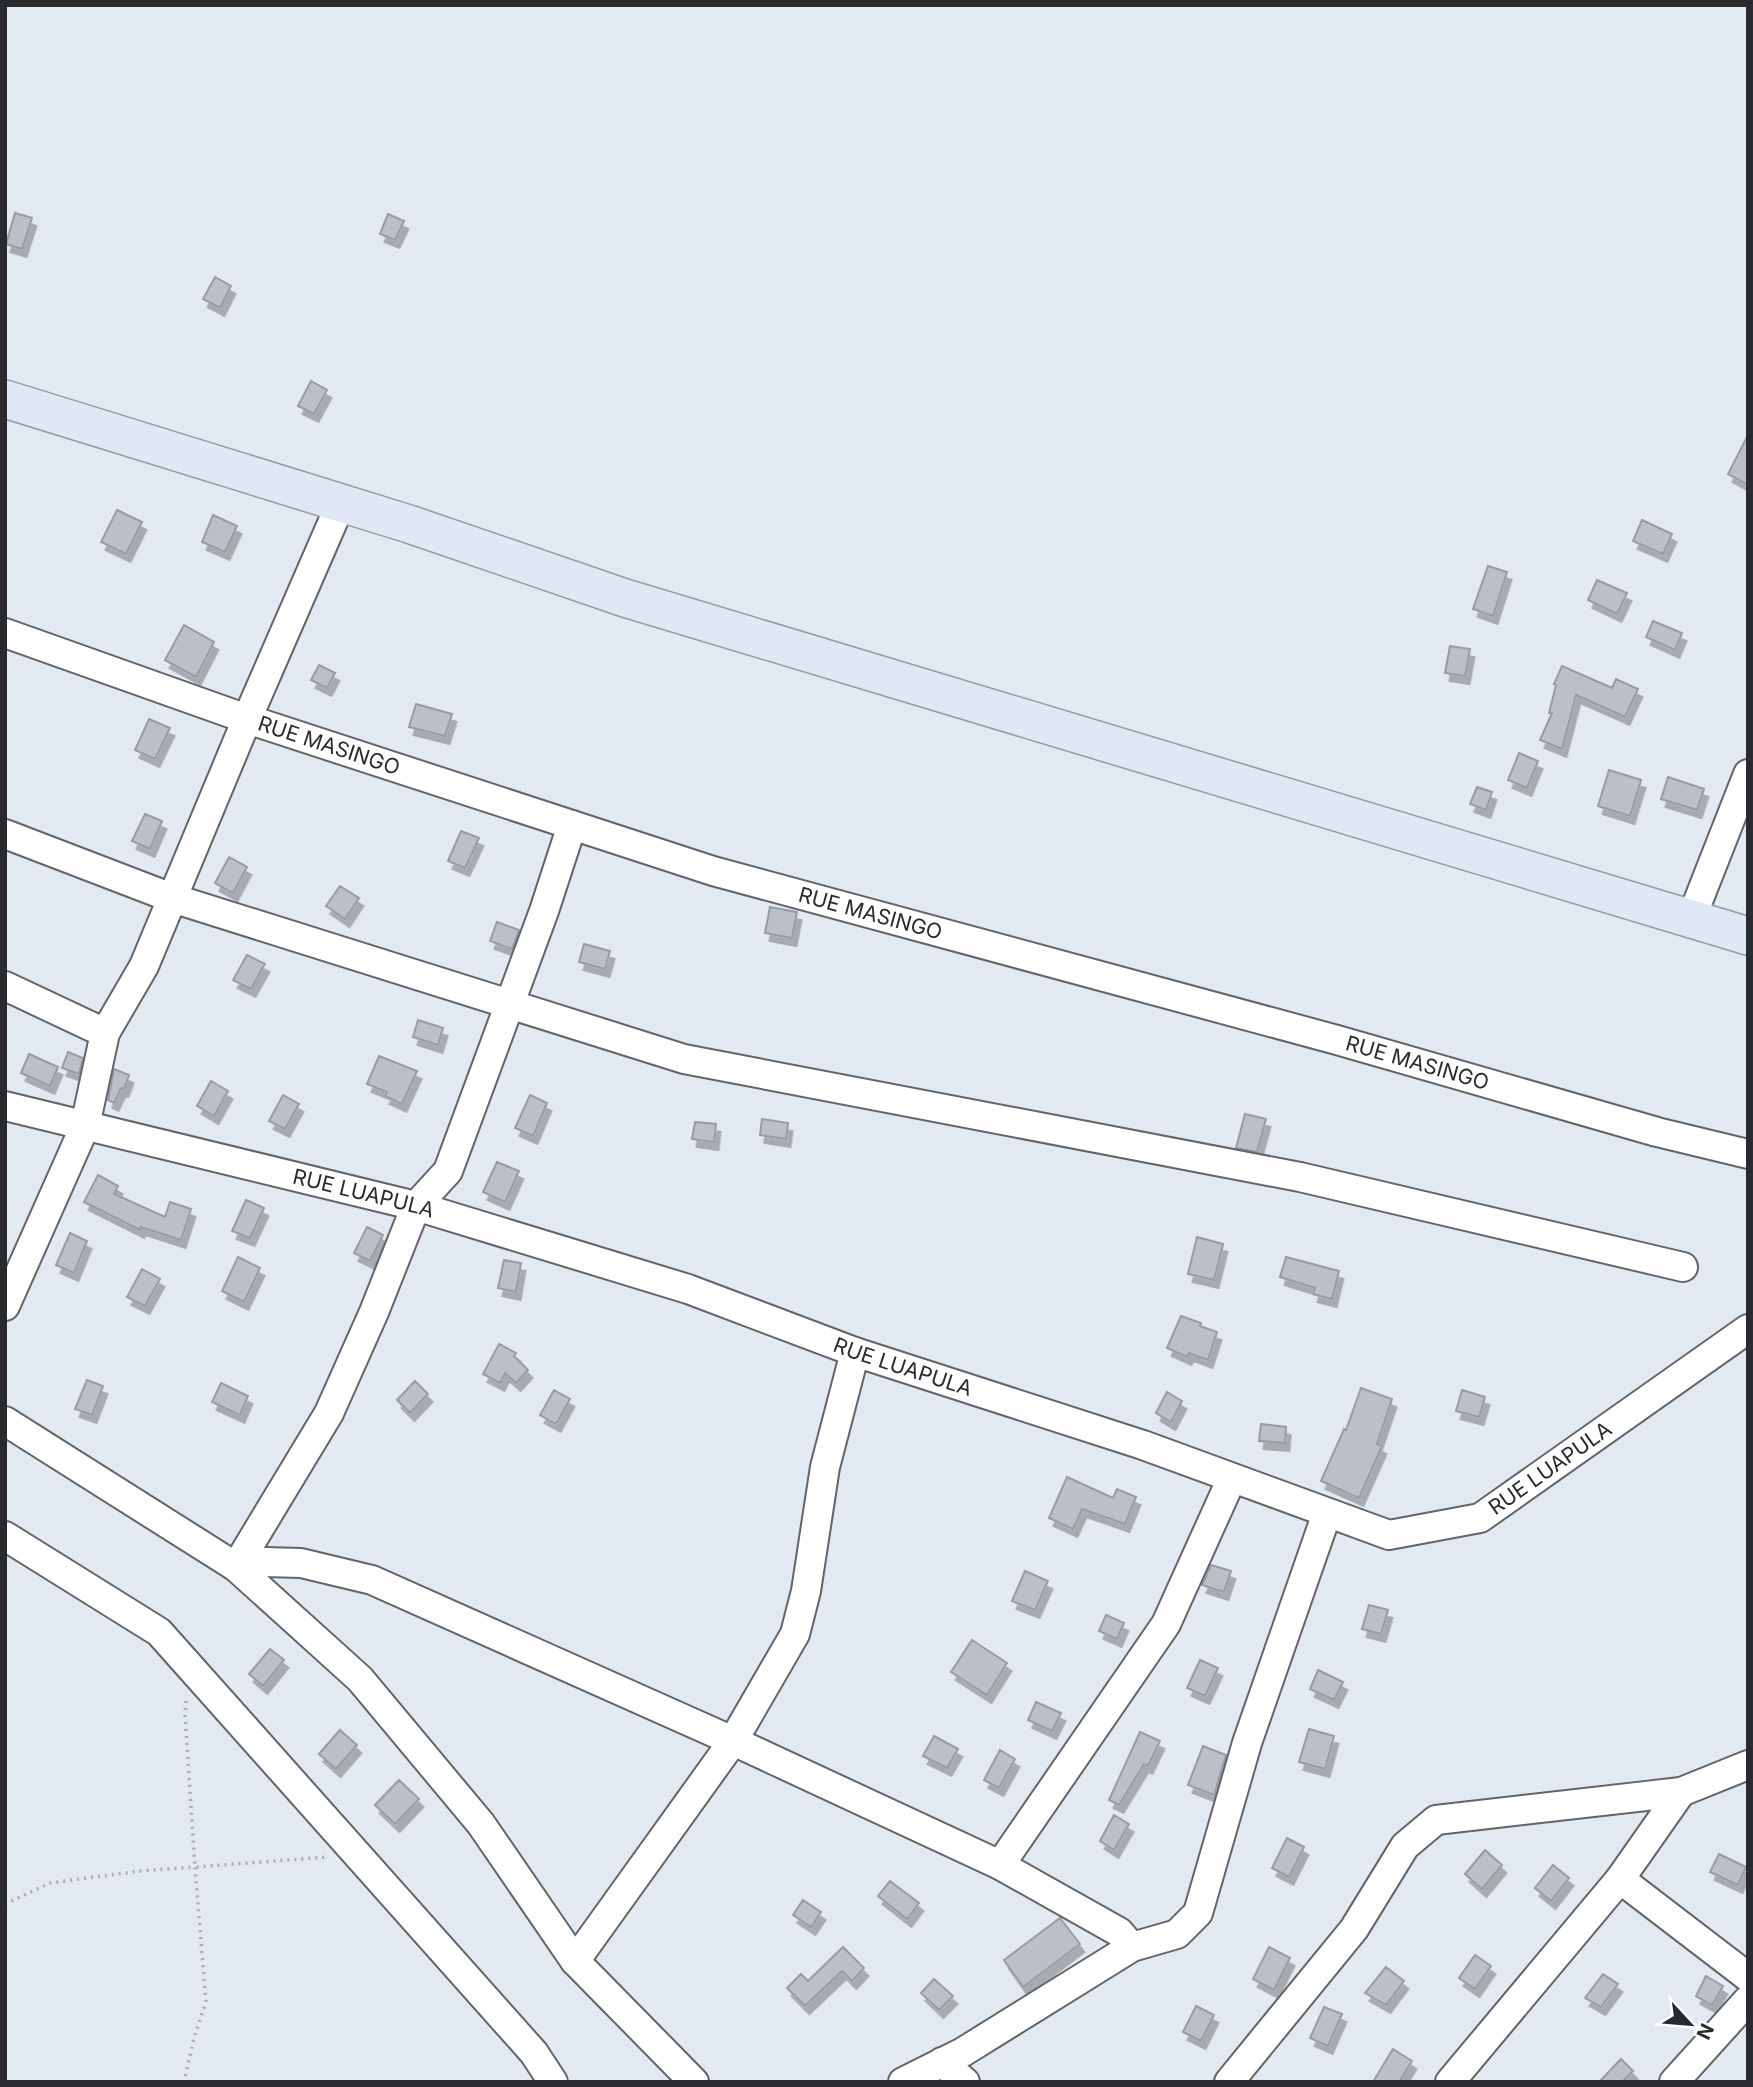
<svg xmlns="http://www.w3.org/2000/svg" width="1753" height="2087" font-family="Inter,sans-serif">
<style>
.building{fill:#bbc0c7;stroke:#979ca3;stroke-width:2;filter:url(#shadow)}
.lines{fill:none;stroke-linecap:round;stroke-linejoin:round}
.minor-casing{stroke:#60656b;stroke-width:32}
.major-casing{stroke:#919ca9;stroke-width:40}
.path{stroke:#a8acb2;stroke-width:3.5;stroke-dasharray:2 5;stroke-linecap:butt}
.minor{stroke:#fff;stroke-width:28}
.major{stroke:#dfe8f4;stroke-width:37}
.labels{text-anchor:middle;stroke-width:7;stroke-linejoin:round;paint-order:stroke}
.street-label{font-size:21px;fill:#282a2d;stroke:#fff}
</style>
<defs>
<filter id="shadow"><feDropShadow dx="4.5" dy="8" stdDeviation="0" flood-color="#0004"/></filter>
</defs>
<rect width="100%" height="100%" fill="#e3e9f0"/>
<path class="building" d="M15,213L32,218L22,249L6,244Z
M388,214L404,221L395,240L380,234Z
M215,277L231,286L220,308L203,299Z
M311,381L327,390L314,414L298,406Z
M1748,435V485L1728,474Z
M117,510L142,522L126,554L101,542Z
M213,515L237,526L225,552L202,542Z
M1642,520L1672,534L1663,554L1633,541Z
M1488,566L1507,572L1493,616L1473,609Z
M1597,580L1627,593L1617,614L1588,600Z
M1653,621L1682,633L1675,650L1646,637Z
M184,625L214,642L196,677L165,660Z
M1450,646L1470,649L1465,676L1445,673Z
M319,665L335,673L327,688L311,680Z
M1562,666L1612,688L1616,679L1638,689L1625,717L1576,695L1562,749L1540,740L1552,713H1549L1556,685L1554,684Z
M416,704L452,714L445,736L409,727Z
M149,719L170,728L155,759L135,750Z
M1519,753L1538,761L1527,788L1508,780Z
M1609,770L1641,780L1630,816L1598,806Z
M1668,777L1704,789L1697,810L1661,799Z
M1477,787L1492,792L1486,810L1470,804Z
M145,814L162,821L150,849L132,841Z
M461,831L479,838L465,868L448,861Z
M229,857L247,867L233,893L215,883Z
M340,886L359,898L345,919L326,906Z
M770,907L797,912L792,938L765,933Z
M497,922L519,930L512,949L490,941Z
M584,944L610,951L605,969L579,962Z
M247,955L265,964L251,989L233,980Z
M418,1020L443,1028L438,1045L413,1037Z
M68,1052L83,1058L79,1074L62,1068Z
M29,1054L58,1067L50,1086L21,1073Z
M379,1056L417,1071L402,1104L385,1096L387,1092L367,1084Z
M114,1069L129,1075L124,1089L121,1088L114,1103L108,1100Z
M211,1081L228,1091L214,1116L197,1106Z
M283,1095L299,1104L285,1129L269,1121Z
M530,1095L547,1103L533,1136L515,1128Z
M1245,1114L1266,1119L1257,1152L1236,1148Z
M762,1119L788,1123L786,1139L760,1135Z
M695,1122L716,1124L714,1142L692,1139Z
M497,1162L519,1171L505,1202L483,1192Z
M98,1175L118,1186L114,1194L165,1217L170,1202L191,1209L181,1240L141,1227L140,1230L84,1202Z
M246,1200L264,1208L250,1238L232,1231Z
M367,1227L383,1235L370,1261L354,1253Z
M70,1233L87,1241L74,1273L56,1265Z
M1197,1237L1223,1244L1214,1280L1188,1274Z
M238,1257L260,1268L244,1302L222,1291Z
M1286,1257L1339,1271L1332,1299L1313,1294L1315,1288L1280,1277Z
M504,1260L521,1263L516,1292L498,1288Z
M142,1269L160,1279L145,1306L127,1297Z
M1181,1316L1201,1323L1200,1326L1217,1332L1208,1360L1189,1353L1187,1357L1167,1348Z
M499,1344L516,1353L514,1356L528,1370L516,1383L505,1373L500,1383L483,1374Z
M87,1380L103,1386L92,1415L75,1409Z
M415,1381L428,1394L410,1413L397,1400Z
M221,1383L248,1396L240,1415L212,1402Z
M1361,1388L1392,1399L1377,1444L1382,1446L1359,1498L1321,1481L1344,1429L1346,1430Z
M554,1390L570,1399L556,1424L540,1415Z
M1462,1390L1485,1397L1479,1417L1456,1411Z
M1167,1392L1182,1401L1171,1422L1156,1413Z
M1261,1424L1286,1427L1285,1443L1259,1441Z
M1067,1477L1113,1498L1117,1489L1136,1497L1125,1524L1082,1509L1073,1529L1049,1518Z
M1211,1565L1231,1571L1224,1592L1202,1585Z
M1025,1571L1048,1581L1035,1610L1012,1601Z
M1369,1605L1388,1610L1381,1634L1362,1629Z
M1106,1615L1124,1623L1117,1639L1099,1631Z
M972,1640L1007,1663L987,1695L951,1672Z
M270,1649L284,1660L263,1686L249,1674Z
M1200,1660L1218,1668L1205,1696L1187,1688Z
M1318,1670L1343,1682L1334,1700L1310,1689Z
M1036,1702L1061,1713L1052,1731L1028,1720Z
M1309,1729L1334,1736L1325,1769L1299,1762Z
M340,1730L357,1745L336,1769L319,1754Z
M1140,1732L1160,1741L1148,1766L1144,1764L1119,1805L1109,1800Z
M934,1736L958,1749L947,1768L923,1756Z
M1203,1746L1226,1755L1214,1795L1188,1785Z
M1000,1750L1015,1759L999,1788L984,1780Z
M399,1780L419,1799L395,1824L375,1805Z
M1114,1815L1129,1824L1114,1850L1100,1841Z
M1287,1838L1304,1847L1289,1877L1272,1868Z
M1485,1850L1502,1865L1482,1889L1465,1874Z
M1719,1854L1746,1867L1738,1885L1710,1872Z
M1553,1865L1569,1878L1551,1901L1535,1888Z
M890,1881L919,1903L907,1919L878,1896Z
M803,1900L821,1912L811,1927L793,1915Z
M1060,1918L1080,1944L1023,1987L1004,1960Z
M843,1947L864,1968L852,1981L842,1971L805,2006L787,1988L801,1974L808,1981Z
M1269,1947L1290,1958L1274,1990L1253,1979Z
M1475,1955L1491,1966L1475,1989L1459,1978Z
M1386,1967L1404,1981L1386,2005L1365,1993Z
M1603,1974L1618,1984L1601,2007L1585,1998Z
M1706,1976L1723,1986L1712,2005L1696,1996Z
M934,1979L953,1996L939,2010L921,1993Z
M1196,2006L1214,2015L1201,2041L1183,2032Z
M1324,2007L1342,2014L1328,2046L1310,2038Z
M1393,2049L1412,2061L1399,2082H1373Z
M1621,2059L1633,2071L1622,2082H1599Z"/>
<g class="lines">
<defs>
<g id="minor">
<path id="s1" d="M5,633L247,719L713,871L1337,1040L1657,1132L1748,1154"/>
<path d="M5,834L172,898L684,1059L1300,1177L1683,1267"/>
<path d="M1691,919L1748,774"/>
<path d="M5,986L105,1033"/>
<path id="s2" d="M5,1106L416,1206L688,1289L855,1352L1143,1445L1389,1535L1480,1518L1748,1329"/>
<path d="M5,1306L85,1126L105,1033L144,966L247,719L341,503"/>
<path d="M5,1421L236,1567L360,1679L481,1824L575,1961L694,2082"/>
<path d="M5,1536L159,1632L534,2053L553,2082"/>
<path d="M236,1567L265,1562L301,1563L372,1580L733,1741L1000,1865L1119,1932L1132,1947"/>
<path d="M236,1567L329,1413L374,1312L416,1206L448,1171L544,911L572,825"/>
<path d="M1000,1865L1166,1624L1232,1478"/>
<path d="M1620,1879L1748,1977"/>
<path d="M575,1961L733,1741L795,1634L806,1591L825,1467L855,1352"/>
<path d="M942,2062L965,2082"/>
<path d="M903,2082L963,2052L1132,1947L1177,1934L1198,1913L1247,1743L1327,1513"/>
<path d="M1229,2082L1354,1929L1405,1846L1436,1820L1681,1792L1748,1765"/>
<path d="M1450,2082L1620,1879L1681,1792"/>
<path d="M1674,2082L1748,2000"/>
</g>
<path id="major" d="M5,399L409,524L625,598L1748,936"/>
</defs>
<use href="#minor" class="minor-casing"/>
<use href="#major" class="major-casing"/>
<path class="path" d="M186,1701L185,1715L195,1867L328,1857
M5,1904L50,1883L140,1871L195,1867L206,2002L194,2038L184,2082"/>
<use href="#minor" class="minor"/>
<use href="#major" class="major"/>
</g>
<g class="labels">
<g class="street-label">
<text dy="7" stroke="none"><textPath href="#s1" startOffset="343">RUE MASINGO</textPath></text>
<text dy="7" stroke="none"><textPath href="#s1" startOffset="910">RUE MASINGO</textPath></text>
<text dy="7" stroke="none"><textPath href="#s1" startOffset="1477">RUE MASINGO</textPath></text>
<text dy="7" stroke="none"><textPath href="#s2" startOffset="369">RUE LUAPULA</textPath></text>
<text dy="7" stroke="none"><textPath href="#s2" startOffset="936">RUE LUAPULA</textPath></text>
<text dy="7" stroke="none"><textPath href="#s2" startOffset="1629">RUE LUAPULA</textPath></text>
</g>
</g>
<rect width="1753" height="2087" fill="none" stroke="#282a2d" stroke-width="14"/>
<g transform="translate(1690 2024) rotate(116)" stroke="#ffffff" stroke-width="5" paint-order="stroke">
<path d="M0-5L12 26L0 18L-12 26Z" fill="#282a2d"/>
<text y="-10" font-size="19" font-weight="bold" text-anchor="middle" fill="#282a2d">N</text>
</g>
</svg>
